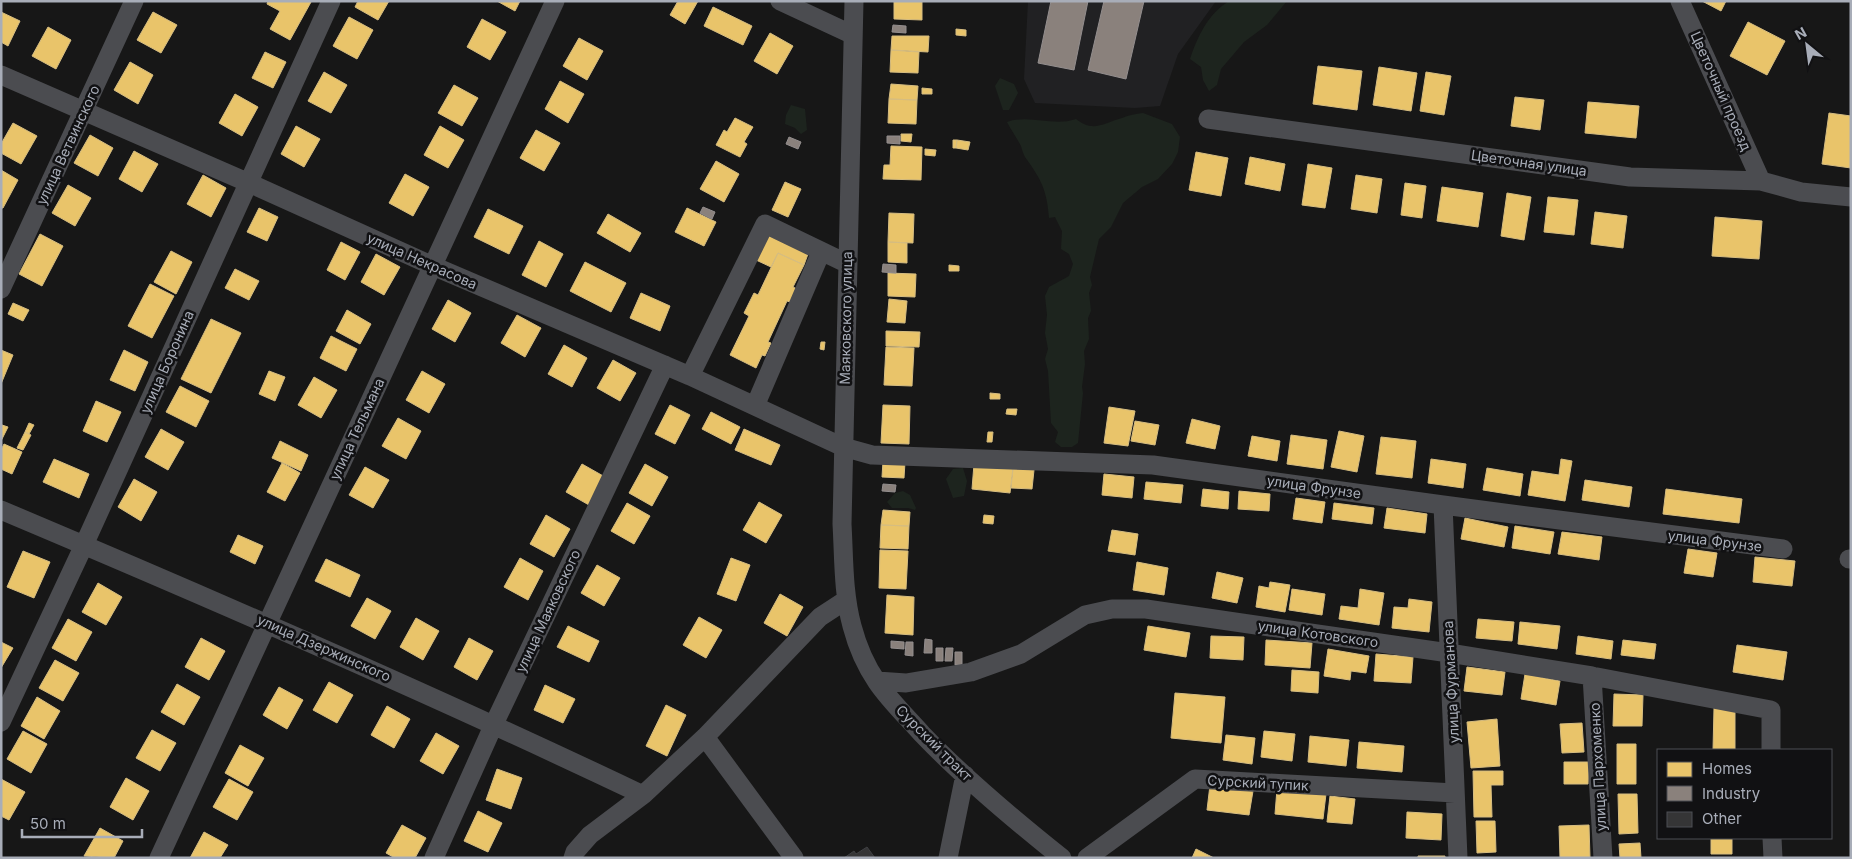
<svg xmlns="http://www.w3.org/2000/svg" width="1852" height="859" font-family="Inter,sans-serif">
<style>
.built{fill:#212123}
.green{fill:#1d241e}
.homes{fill:#e9c46a;stroke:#d6bd81}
.industry{fill:#8a817c;stroke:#938e8e}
.building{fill:#353536;stroke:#3f4043}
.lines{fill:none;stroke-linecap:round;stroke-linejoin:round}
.minor{stroke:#4b4c50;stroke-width:19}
.labels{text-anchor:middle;stroke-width:5;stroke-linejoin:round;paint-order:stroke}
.street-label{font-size:14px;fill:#a8adb8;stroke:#111113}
</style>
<rect width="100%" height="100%" fill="#171717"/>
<path class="built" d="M1028,1H1216L1178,54L1160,106L1135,108L1035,103L1024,79Z"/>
<path class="green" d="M1229,1H1287L1267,25L1244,42L1221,69L1217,85L1209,91L1203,80L1201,67L1190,59C1198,36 1207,15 1229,1Z
M1000,78L1014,84L1018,93L1009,110H1003L995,86Z
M791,105L805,109L807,130L801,134L795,128L785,124L786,115Z
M1143,113L1172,124L1180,137L1178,152L1172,164L1158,179L1142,187L1123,203L1111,227L1099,239L1090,277L1092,285L1089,293L1091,311L1088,318L1089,339L1084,351L1085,364L1082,387L1083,393L1078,443L1072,447H1061L1055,442L1058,432L1051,423L1048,371L1045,359L1048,349L1045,333L1047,315L1045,296L1049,287L1069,276L1073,264L1069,254L1061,249L1062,231L1055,217L1049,218C1047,190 1041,179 1025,157C1023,153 1022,150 1021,146C1017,138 1011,130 1007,122C1030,114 1053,127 1076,119C1093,133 1104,123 1122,118C1129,115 1136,114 1143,113Z
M963,468L967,481L964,496L953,498L946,479L953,469Z
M903,491L910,495L916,508L915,510L908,508H892L887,502L895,493Z"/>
<path class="homes" d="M268,1L311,2L290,40L270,29L280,11L267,4Z
M358,1H389L378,20L355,7Z
M497,1H520L515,11Z
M678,1H698L685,24L670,15Z
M894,1H922V20L894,19Z
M1702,1H1726L1721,11Z
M713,7L752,26L743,45L704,26Z
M1,12L20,21L8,46L1,42Z
M153,12L177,25L161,53L137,40Z
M349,17L373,30L357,59L333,46Z
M482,19L506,32L490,60L467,47Z
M1748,22L1785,41L1767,75L1730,56Z
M48,27L71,40L56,69L32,56Z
M956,29L966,30V36L956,35Z
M770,33L793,46L777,74L754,61Z
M892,36H929L928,52L891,50Z
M579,38L603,51L587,80L563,66Z
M891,50L919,52L918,73L890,72Z
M265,52L286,62L273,88L252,78Z
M130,62L153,75L138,104L114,90Z
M1318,66L1362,71L1357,110L1313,104Z
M1379,67L1417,73L1411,111L1373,105Z
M324,72L347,85L331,113L308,101Z
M1426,72L1451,76L1444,115L1420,111Z
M560,81L584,94L568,123L545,109Z
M891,84L918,86L917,100L889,99Z
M454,85L478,98L462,126L438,113Z
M922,88L932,89V94H922Z
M235,94L258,107L242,136L219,123Z
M1515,97L1544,100L1540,130L1511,126Z
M889,99L917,100L916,124L888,123Z
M1588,102L1639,106L1636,138L1585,133Z
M1829,113L1851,116V168L1822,164Z
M735,118L753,127L744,142L747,144L740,157L716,145L724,130L727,132Z
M13,123L37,136L21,164L1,153V144Z
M296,126L320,139L304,167L281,154Z
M440,126L464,140L448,168L424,155Z
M536,130L560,143L544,171L520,158Z
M901,134H912L911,142L901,141Z
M90,135L113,148L98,176L74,163Z
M953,140H957L956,148H953Z
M957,140L970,142L968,150L956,148Z
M891,146L922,147L921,180L883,179L884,165H890Z
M925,149L936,150L935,156L925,155Z
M134,151L158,164L142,192L119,179Z
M1196,152L1228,158L1221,196L1189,190Z
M1250,157L1285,164L1280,191L1245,184Z
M716,161L739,174L724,202L700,189Z
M1308,164L1332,168L1325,208L1302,205Z
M1,170L18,180L3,208H1Z
M405,174L429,187L413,216L389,203Z
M203,175L226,188L211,217L187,204Z
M1356,175L1382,179L1377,213L1351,209Z
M785,182L801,189L788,217L772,210Z
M1405,183L1426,186L1422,218L1401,215Z
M68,185L91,198L75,226L52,213Z
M1442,187L1483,193L1478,227L1437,221Z
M1507,193L1531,197L1524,240L1501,236Z
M1548,197L1578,200L1574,235L1544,232Z
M259,208L278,217L267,241L247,232Z
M687,208L716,222L704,246L675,232Z
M488,209L523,226L509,254L474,237Z
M1595,212L1627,216L1623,248L1591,244Z
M889,213L914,214L913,243L888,242Z
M608,214L641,233L630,252L597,233Z
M1715,217L1762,221L1759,259L1712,256Z
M40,234L63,246L42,286L19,274Z
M767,235L808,254L804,265L778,253L771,267L756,260Z
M539,241L563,254L546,287L522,275Z
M341,242L360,252L345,280L327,270Z
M888,242L907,243V263L888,262Z
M171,251L192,262L176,294L154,282Z
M778,253L804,265L793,287L797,289L790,302L787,301L768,342L771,343L765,356L762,355L756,368L730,355L749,316L744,313L754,293L758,295Z
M376,254L400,267L384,295L361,282Z
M585,262L626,283L611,312L570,291Z
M949,265L959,266V271H949Z
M235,269L259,281L249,300L225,288Z
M888,273L916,274L915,297L888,296Z
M150,284L174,296L152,338L128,326Z
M641,293L670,306L660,331L630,318Z
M889,299L907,301L905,323L887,322Z
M448,300L471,313L455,342L432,329Z
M13,303L29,310L23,321L8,314Z
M347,310L371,324L360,344L336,331Z
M517,315L541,328L525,357L501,343Z
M211,319L241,333L211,393L181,379Z
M886,331L920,332L919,347L886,346Z
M331,336L357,349L346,371L320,358Z
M821,342H825L824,350L820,349Z
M564,345L587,358L572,387L548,374Z
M886,347L914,348L912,386L884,385Z
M1,350L13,355L1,384Z
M124,350L148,362L135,391L110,380Z
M613,360L636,373L620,401L597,388Z
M269,371L285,377L275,401L259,394Z
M422,371L445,384L429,413L406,400Z
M314,377L337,390L321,418L298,405Z
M180,386L209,401L196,427L166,412Z
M990,393L1000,394V399H990Z
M96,401L121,412L107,442L83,431Z
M670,405L690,415L675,444L655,434Z
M883,405L910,406L909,444L881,443Z
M1109,407L1135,411L1128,446L1104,443Z
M1007,409H1017L1016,415L1006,414Z
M711,412L740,427L731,444L702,429Z
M398,418L421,431L406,459L382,446Z
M1192,419L1220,426L1215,449L1186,443Z
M1135,421L1159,425L1155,445L1131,441Z
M29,423L34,425L29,434L25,432Z
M2,425L8,427L1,441V427Z
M161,429L184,442L168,470L145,457Z
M744,429L780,445L771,465L735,450Z
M1339,431L1364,436L1357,472L1331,467Z
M25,432L31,435L23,450L17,448Z
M988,432H993L992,442H987Z
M1291,435L1327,440L1323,469L1287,464Z
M1252,436L1280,441L1277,461L1248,456Z
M1381,437L1416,441L1412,478L1376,474Z
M280,441L308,455L301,471L272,458Z
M4,444L22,452L12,474L1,469V450Z
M54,459L89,474L79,498L43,482Z
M1431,459L1466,464L1463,488L1428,483Z
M1561,459L1572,461L1565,501L1528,495L1532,471L1559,475Z
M883,461L905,462L904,478L882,477Z
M282,463L300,473L285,501L267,492Z
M582,464L605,477L589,505L566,492Z
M645,464L668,477L652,506L629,493Z
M974,464L1013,468L1010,493L972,489Z
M365,467L389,480L373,508L349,495Z
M1013,468L1034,470L1032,489L1011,488Z
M1487,468L1523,474L1520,496L1483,490Z
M1104,474L1134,477L1132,498L1102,495Z
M134,479L157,492L141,521L118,507Z
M1585,480L1632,487L1629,507L1582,500Z
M1146,482L1183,485L1181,503L1144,499Z
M1203,489L1229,492L1228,509L1201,506Z
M1666,489L1742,499L1739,523L1663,514Z
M1239,491L1270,494L1269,511L1238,509Z
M1296,498L1325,502L1322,523L1293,519Z
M759,502L782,515L766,543L743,530Z
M627,503L650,516L634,544L611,531Z
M1334,503L1374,508L1372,524L1332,519Z
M1387,508L1427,514L1425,533L1384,528Z
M883,510L910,512L909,526L881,525Z
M546,515L570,529L554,557L530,544Z
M984,515L994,516L993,524L983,523Z
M1465,518L1508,527L1504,547L1461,539Z
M881,525L909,526L908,549L880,548Z
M1515,526L1554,532L1550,554L1512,548Z
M1112,530L1138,534L1135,555L1108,551Z
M1562,532L1602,537L1599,560L1558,554Z
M238,535L263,546L255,564L230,552Z
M1688,549L1717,553L1713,577L1684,573Z
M880,550L908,551L906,589L879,588Z
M23,551L50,562L34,598L7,587Z
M1755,557L1795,561L1792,586L1753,582Z
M520,558L543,571L528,600L504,587Z
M731,558L750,565L736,601L717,594Z
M326,559L360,575L350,597L315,581Z
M1137,562L1168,568L1164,595L1133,590Z
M597,565L620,578L604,606L581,593Z
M1217,572L1243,578L1237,603L1212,598Z
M1270,582L1290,585L1285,612L1256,607L1259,586L1269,588Z
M98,583L122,597L106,625L82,612Z
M1292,589L1325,594L1322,615L1289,610Z
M1360,589L1384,593L1379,625L1339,619L1341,606L1358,608Z
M780,594L803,607L787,636L764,623Z
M887,595L914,597L913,635L885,633Z
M367,598L391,611L375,639L351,626Z
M1409,599L1432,602L1429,632L1392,628L1394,607L1408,608Z
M699,617L722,630L706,658L683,645Z
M416,618L439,631L423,660L400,647Z
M68,619L92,632L76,661L52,648Z
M1478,619L1514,622L1512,641L1476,638Z
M1520,622L1560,626L1557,649L1518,644Z
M568,626L599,641L589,662L557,647Z
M1148,626L1190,633L1186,657L1144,650Z
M1211,636L1244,637L1243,660L1210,658Z
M1578,636L1613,641L1611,659L1576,654Z
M201,638L225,651L209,680L185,667Z
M469,638L493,651L477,680L454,667Z
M1266,640L1312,643L1310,668L1265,665Z
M1623,640L1656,644L1654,659L1621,655Z
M1,642L13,648L1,668Z
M1737,645L1787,652L1783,680L1733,672Z
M1328,649L1369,656L1366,673L1351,671L1350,680L1324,676Z
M1376,654L1413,657L1411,683L1374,681Z
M55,660L79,673L63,701L39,688Z
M1467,667L1505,672L1502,695L1464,691Z
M1292,670L1319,672L1318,693L1291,691Z
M1525,674L1560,681L1556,705L1521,699Z
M329,682L353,695L337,723L313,710Z
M177,684L200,697L184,725L161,712Z
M545,685L575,699L563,723L534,710Z
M279,687L303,700L287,729L263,715Z
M1175,693L1225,697L1221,743L1171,738Z
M1614,694L1643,695L1642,726H1613Z
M37,697L60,711L44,739L21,726Z
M666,705L686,715L667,756L646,746Z
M387,706L410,719L394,748L371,735Z
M1714,708L1735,709V750H1713Z
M1497,719L1500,766L1471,768L1467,722Z
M1582,723L1584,752L1562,753L1560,724Z
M152,730L176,743L160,771L136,758Z
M23,731L47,744L31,773L7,759Z
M1264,731L1295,734L1292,761L1261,757Z
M436,733L459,746L443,774L420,761Z
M1226,735L1255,738L1252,764L1223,760Z
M1310,736L1349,740L1346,766L1308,762Z
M1359,742L1404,746L1402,772L1357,768Z
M1617,744H1636V784H1617Z
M240,745L264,758L248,786L225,773Z
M1564,762H1589L1588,784H1564Z
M497,769L522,778L511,809L486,800Z
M1473,771H1503V785H1491L1492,817H1474Z
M126,778L149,791L133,820L110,807Z
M1,779L25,792L9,820L1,816Z
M229,779L253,792L237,820L213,807Z
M1210,785L1253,791L1249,815L1207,810Z
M1277,789L1326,794L1323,819L1275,814Z
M1618,794H1637L1638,833L1619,834Z
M1330,796L1355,799L1352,824L1327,822Z
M478,811L502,823L488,852L464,841Z
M1407,812L1442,814L1441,840L1406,838Z
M1476,821H1495L1496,852L1477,853Z
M402,825L426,838L415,858H395L386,853Z
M1589,825L1590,858H1560L1559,826Z
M100,828L123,841L114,858L84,856Z
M204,832L228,845L220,858H190Z
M1711,838H1732V854H1711Z
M1640,843L1641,858H1620L1619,844Z
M1196,849L1214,858H1192Z
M1418,856H1445V858H1418Z"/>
<path class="industry" d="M1051,1H1088L1074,70L1038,63Z
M1104,1H1144L1126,79L1088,70Z
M893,25L906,26V33L892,32Z
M887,136H900V144L887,143Z
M789,137L801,142L798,149L786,144Z
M703,207L715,212L712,219L700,213Z
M883,264L896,265V273L882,272Z
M883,484L896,485L895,492L882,491Z
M925,639L932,640V653H924Z
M891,641L904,642V649L891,648Z
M906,642H913V656L905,655Z
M936,648H943V661H936Z
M946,648H953L952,661H945Z
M955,652H962V665H955Z"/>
<path class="building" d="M867,847L875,858H844L854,851L856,854Z"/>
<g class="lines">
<path class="minor" d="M780,1L853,35
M854,1L842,524C844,558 843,593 852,626C857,645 866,666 877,682C890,701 907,717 922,734C965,779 1013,819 1062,858
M1680,1L1761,181
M1,75L249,183L433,266L690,376L843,447L872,455L1153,465L1443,505L1783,549
M1208,119L1630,177L1761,181L1801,192L1851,197
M1,289L134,1
M690,376L765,224L848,264
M755,406L821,252
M1443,505L1458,858
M1,510C217,601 431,694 643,795
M1849,559H1851
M1592,676L1603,858
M877,681L906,683L971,672L1021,654L1085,615L1112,609H1146L1449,653L1592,676L1771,710V750
M1,722L84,545L331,1
M705,737L794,858
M1772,838L1773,858
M159,858L555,1
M434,858L494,724L665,365
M573,858L575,852L590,835L643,795L705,737L820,617L846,600
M948,858L965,775
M1087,858L1195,779L1455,793"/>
</g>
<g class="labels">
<g class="street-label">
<text transform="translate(1721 91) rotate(66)" y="5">Цветочный проезд</text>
<text transform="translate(68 145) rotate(-65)" y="5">улица Ветвинского</text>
<text transform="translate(1529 163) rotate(8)" y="5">Цветочная улица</text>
<text transform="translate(422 261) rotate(24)" y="5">улица Некрасова</text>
<text transform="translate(846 318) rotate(-89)" y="5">Маяковского улица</text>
<text transform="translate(167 362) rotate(-66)" y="5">улица Боронина</text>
<text transform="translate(357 429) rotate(-65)" y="5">улица Тельмана</text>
<text transform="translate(1314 487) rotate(8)" y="5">улица Фрунзе</text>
<text transform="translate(1715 541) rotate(7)" y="5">улица Фрунзе</text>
<text transform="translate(548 611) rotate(-65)" y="5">улица Маяковского</text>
<text transform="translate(1318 634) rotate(8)" y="5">улица Котовского</text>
<text transform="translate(324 648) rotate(24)" y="5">улица Дзержинского</text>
<text transform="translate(1451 682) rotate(-93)" y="5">улица Фурманова</text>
<text transform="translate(934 743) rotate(45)" y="5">Сурский тракт</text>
<text transform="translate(1598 767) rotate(-93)" y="5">улица Пархоменко</text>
<text transform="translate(1258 783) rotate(3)" y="5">Сурский тупик</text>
</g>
</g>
<rect width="1852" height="859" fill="none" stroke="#a8adb8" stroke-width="5"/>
<rect x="1657" y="749" width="175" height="90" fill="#111113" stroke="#4d4f55"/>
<rect x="1667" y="762" width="25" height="15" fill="#e9c46a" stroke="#4d4f55"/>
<text x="1702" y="774" font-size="15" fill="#a8adb8">Homes</text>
<rect x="1667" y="786" width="25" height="15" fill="#8a817c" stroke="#4d4f55"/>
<text x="1702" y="799" font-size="15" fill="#a8adb8">Industry</text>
<rect x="1667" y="812" width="25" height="15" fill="#353536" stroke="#4d4f55"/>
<text x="1702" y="824" font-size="15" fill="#a8adb8">Other</text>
<g transform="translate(1807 45) rotate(331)" stroke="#111113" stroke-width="4" paint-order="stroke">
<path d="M0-4L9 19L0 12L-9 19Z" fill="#a8adb8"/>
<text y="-8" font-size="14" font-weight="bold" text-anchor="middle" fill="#a8adb8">N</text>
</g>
<path d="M22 829v8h120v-8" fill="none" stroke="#a8adb8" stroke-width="2.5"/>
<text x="30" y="829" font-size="15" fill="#a8adb8" stroke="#111113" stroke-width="4" paint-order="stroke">50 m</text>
</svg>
